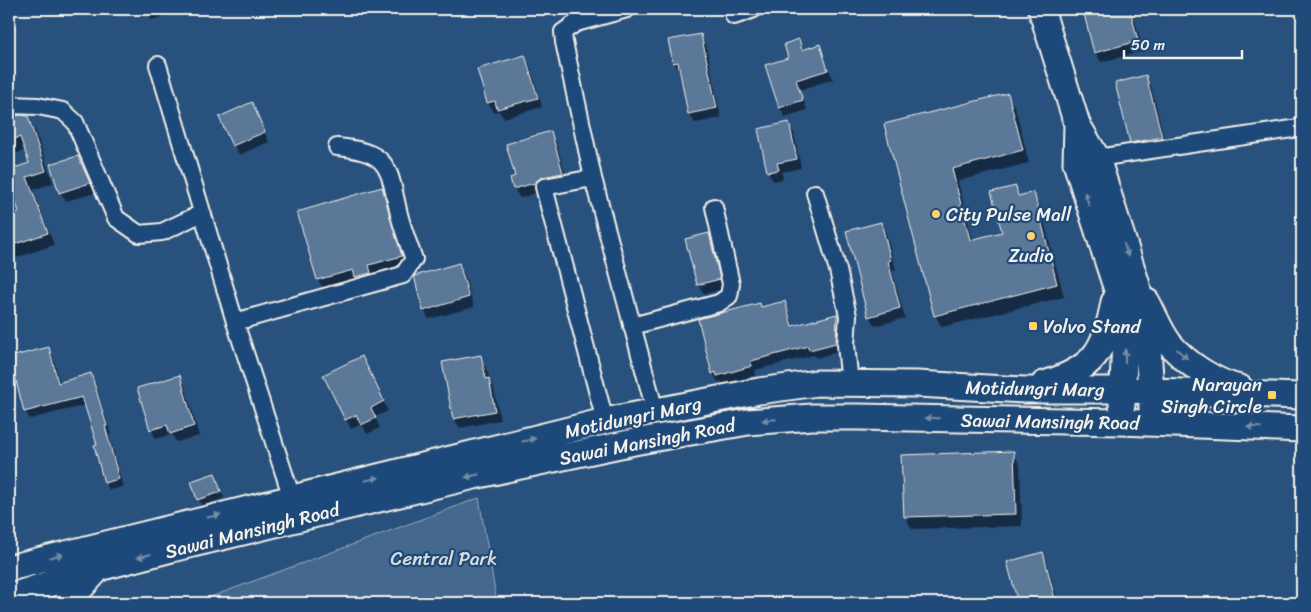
<svg xmlns="http://www.w3.org/2000/svg" width="1311" height="612" font-family="Sriracha,sans-serif">
<style>
.green{fill:#45688e;stroke:#9cacbb}
.shadow{fill:#0007}
.building{fill:#5b7899;stroke:#f4f1e8}
.lines{fill:none;stroke-linecap:round;stroke-linejoin:round}
.minor-casing{stroke:#f4f1e8;stroke-width:20}
.primary-casing{stroke:#f4f1e8;stroke-width:29}
.minor{stroke:#1f4a7a;stroke-width:16}
.primary{stroke:#1f4a7a;stroke-width:25}
.oneway{fill:#748da6}
.poi-dot{fill:#ffd166;stroke:#1f4a7a;stroke-width:2}
.labels{text-anchor:middle;stroke-width:4.5;stroke-linejoin:round;paint-order:stroke}
.poi-label{font-size:19px;fill:#f4f1e8;stroke:#1f4a7a;text-anchor:start}
.street-label{font-size:19px;fill:#f4f1e8;stroke:#1f4a7a}
.park-label{font-size:19px;fill:#dadcda;stroke:#1f4a7a}
</style>
<rect width="100%" height="100%" fill="#28517e"/>
<filter id="ink" filterUnits="userSpaceOnUse"><feTurbulence type="fractalNoise" baseFrequency=".02" numOctaves="2"/><feDisplacementMap in="SourceGraphic" scale="10" xChannelSelector="R" yChannelSelector="G"/><feConvolveMatrix kernelMatrix="1 2 1 2 8 2 1 2 1" color-interpolation-filters="sRGB"/></filter>
<g filter="url(#ink)">
<path class="green" d="M479,498L497,603H194Z"/>
<path class="shadow" d="M146,9H168L170,15L151,20Z
M1095,9H1132L1143,51L1101,62L1095,52L1085,11Z
M700,35L706,45L721,118L695,123L689,114L681,72L674,63L670,41Z
M798,40L804,51L819,46L833,79L800,90L807,110L785,117L780,108L790,58Z
M525,57L530,66L542,107L504,118L499,111L494,112L488,103L479,70Z
M1145,77L1151,86L1166,146L1137,152L1131,142Z
M1007,94L1015,107L1029,163L958,181L973,241L1003,233L1015,187L1020,196L1033,193L1040,206L1064,297L942,327L935,315L886,125Z
M256,113L269,142L239,155L220,117Z
M9,116L16,118L27,117L35,130L53,183L33,190L54,245L9,260V216L20,213L9,171L30,164L26,150L9,156Z
M788,124L794,133L801,168L782,172L783,179L773,181L768,172Z
M551,133L556,142L568,183L520,198L514,189L517,177Z
M78,157L95,193L66,201L60,192Z
M382,188L389,201L408,268L326,292L318,280L299,213Z
M880,223L886,233L896,270L892,271L905,318L875,326L869,316Z
M709,234L714,244L724,289L704,294L698,284Z
M458,265L464,274L474,307L429,319L424,310Z
M785,302L794,327L837,316L842,324L841,351L816,358L814,355L755,370L756,375L723,384L721,381L718,382L713,373L761,308Z
M48,348L53,357L60,384L90,374L95,383L111,434L109,435L123,487L109,490L105,482L98,445L86,405L30,419L25,411Z
M481,356L494,389L500,420L460,428L454,419Z
M367,367L388,411L375,417L380,428L367,434L362,424L351,429L324,376Z
M179,377L185,386L199,436L176,442L172,434L156,439L151,429Z
M1013,452L1020,465L1022,526L912,529L905,517Z
M214,474L224,498L202,506L198,499Z
M1042,554L1047,563L1058,603H1019L1008,562Z"/>
<path class="building" d="M1090,9H1130L1138,41L1094,53L1083,10Z
M701,34L717,108L688,114L678,62L673,63L668,40Z
M799,39L802,50L820,44L828,70L796,80L803,100L779,108L765,65L788,58L784,44Z
M525,55L538,98L497,109L495,101L487,103L477,69Z
M1146,75L1162,137L1130,143L1115,83Z
M1008,93L1023,150L952,169L970,240L1002,232L991,192L1016,186L1018,196L1034,192L1057,284L934,316L884,124Z
M252,102L265,132L232,146L219,117Z
M20,115L28,116L46,171L27,177L48,233L9,246V215L19,212L9,182V170L29,163L20,137L9,141V119Z
M789,122L797,159L777,163L779,170L767,172L758,129Z
M551,131L563,173L542,177L535,183L513,189L510,178L515,176L506,144Z
M78,156L90,183L59,193L50,164Z
M382,187L402,256L369,265L371,273L355,277L353,270L317,280L297,212Z
M881,222L891,260L888,261L900,308L868,317L846,231Z
M709,233L720,279L697,285L685,239Z
M459,263L469,297L423,311L414,276Z
M785,301L792,326L837,314L836,343L809,350L808,346L751,361L752,366L717,376L716,372L712,374L698,319L760,303L761,307Z
M49,347L58,383L91,373L107,426H105L119,479L104,483L94,445H97L82,397L24,412L10,357Z
M481,355L486,379L489,378L495,411L453,419L442,362Z
M362,356L384,401L371,408L376,418L361,425L356,415L345,420L323,375Z
M180,375L194,426L170,434L167,425L150,430L137,388Z
M1014,451L1016,514L904,517L901,455Z
M215,473L221,492L197,500L191,481Z
M1043,552L1056,603H1018L1007,562Z"/>
<g class="lines">
<defs>
<path id="minor" d="M627,9L576,23L563,32L564,42L593,178L655,411
M734,16L754,9
M158,65L235,322L292,498
M9,105L38,106L63,111L75,122L116,218L139,234L162,232L202,213
M1097,158L1299,128
M593,178L544,187L605,421
M815,193L838,270L848,316L846,345L850,384
M235,322L403,275L414,259C409,246 404,232 400,218C388,171 394,152 337,147
M632,326L719,303L729,296L731,284L714,207"/>
<path id="primary" d="M1041,9L1077,124L1097,158L1137,285L1148,347L1152,408
M1077,124L1076,163L1117,290L1122,317L1125,341L1122,405
M1147,302C1154,315 1160,331 1169,343C1185,363 1216,383 1240,388
M1044,384C1094,369 1105,351 1114,302
M9,568L605,421L759,391L817,383L917,384L1025,390H1124L1302,396
M9,597L99,568L168,550L474,476L634,442L748,422L812,417H858L1120,422L1302,429
M67,603L97,570"/>
</defs>
<use href="#minor" class="minor-casing"/>
<use href="#primary" class="primary-casing"/>
<use href="#minor" class="minor"/>
<use href="#primary" class="primary"/>
</g>
<defs><path id="oneway-solid" d="M-6-.8H1V-3.2L6.5 0L1 3.2V.8H-6Z" transform="scale(1.25)"/></defs>
<g class="oneway">
<use href="#oneway-solid" transform="translate(1087 199) rotate(-108)"/>
<use href="#oneway-solid" transform="translate(1126 250) rotate(72)"/>
<use href="#oneway-solid" transform="translate(1182 354) rotate(41)"/>
<use href="#oneway-solid" transform="translate(1125 356) rotate(-89)"/>
<use href="#oneway-solid" transform="translate(932 418) rotate(-179)"/>
<use href="#oneway-solid" transform="translate(769 420) rotate(175)"/>
<use href="#oneway-solid" transform="translate(1254 427) rotate(-178)"/>
<use href="#oneway-solid" transform="translate(529 440) rotate(-14)"/>
<use href="#oneway-solid" transform="translate(472 476) rotate(167)"/>
<use href="#oneway-solid" transform="translate(372 479) rotate(-13)"/>
<use href="#oneway-solid" transform="translate(214 516) rotate(-14)"/>
<use href="#oneway-solid" transform="translate(56 556) rotate(-14)"/>
<use href="#oneway-solid" transform="translate(144 556) rotate(165)"/>
</g>
</g>
<g class="poi-dot">
<circle cx="936" cy="214" r="5"/>
<circle cx="1031" cy="236" r="5"/>
<rect x="1028" y="321" width="10" height="10" rx="2.5"/>
<rect x="1267" y="390" width="10" height="10" rx="2.5"/>
</g>
<g class="labels">
<g class="poi-label">
<text x="946" y="221">City Pulse Mall</text>
<text x="1031" y="262" text-anchor="middle">Zudio</text>
<text x="1043" y="333">Volvo Stand</text>
<text x="1262" y="391" text-anchor="end">Narayan<tspan x="1262" dy="22">Singh Circle</tspan></text>
</g>
<g class="street-label">
<text transform="translate(1035 388) rotate(1)" y="7">Motidungri Marg</text>
<text transform="translate(633 417) rotate(-12)" y="7">Motidungri Marg</text>
<text transform="translate(1050 421) rotate(1)" y="7">Sawai Mansingh Road</text>
<text transform="translate(647 441) rotate(-11)" y="7">Sawai Mansingh Road</text>
<text transform="translate(252 530) rotate(-14)" y="7">Sawai Mansingh Road</text>
</g>
<g class="park-label">
<text x="444" y="565">Central Park</text>
</g>
</g>
<rect width="1311" height="612" fill="none" stroke="#1f4a7a" stroke-width="30"/>
<rect x="15" y="15" width="1281" height="582" fill="none" stroke="#f4f1e8" stroke-width="2" filter="url(#ink)"/>
<path d="M1124 50v8h118v-8" fill="none" stroke="#f4f1e8" stroke-width="2.5"/>
<text x="1131" y="50" font-size="15" fill="#f4f1e8" stroke="#1f4a7a" stroke-width="4" paint-order="stroke">50 m</text>
</svg>
